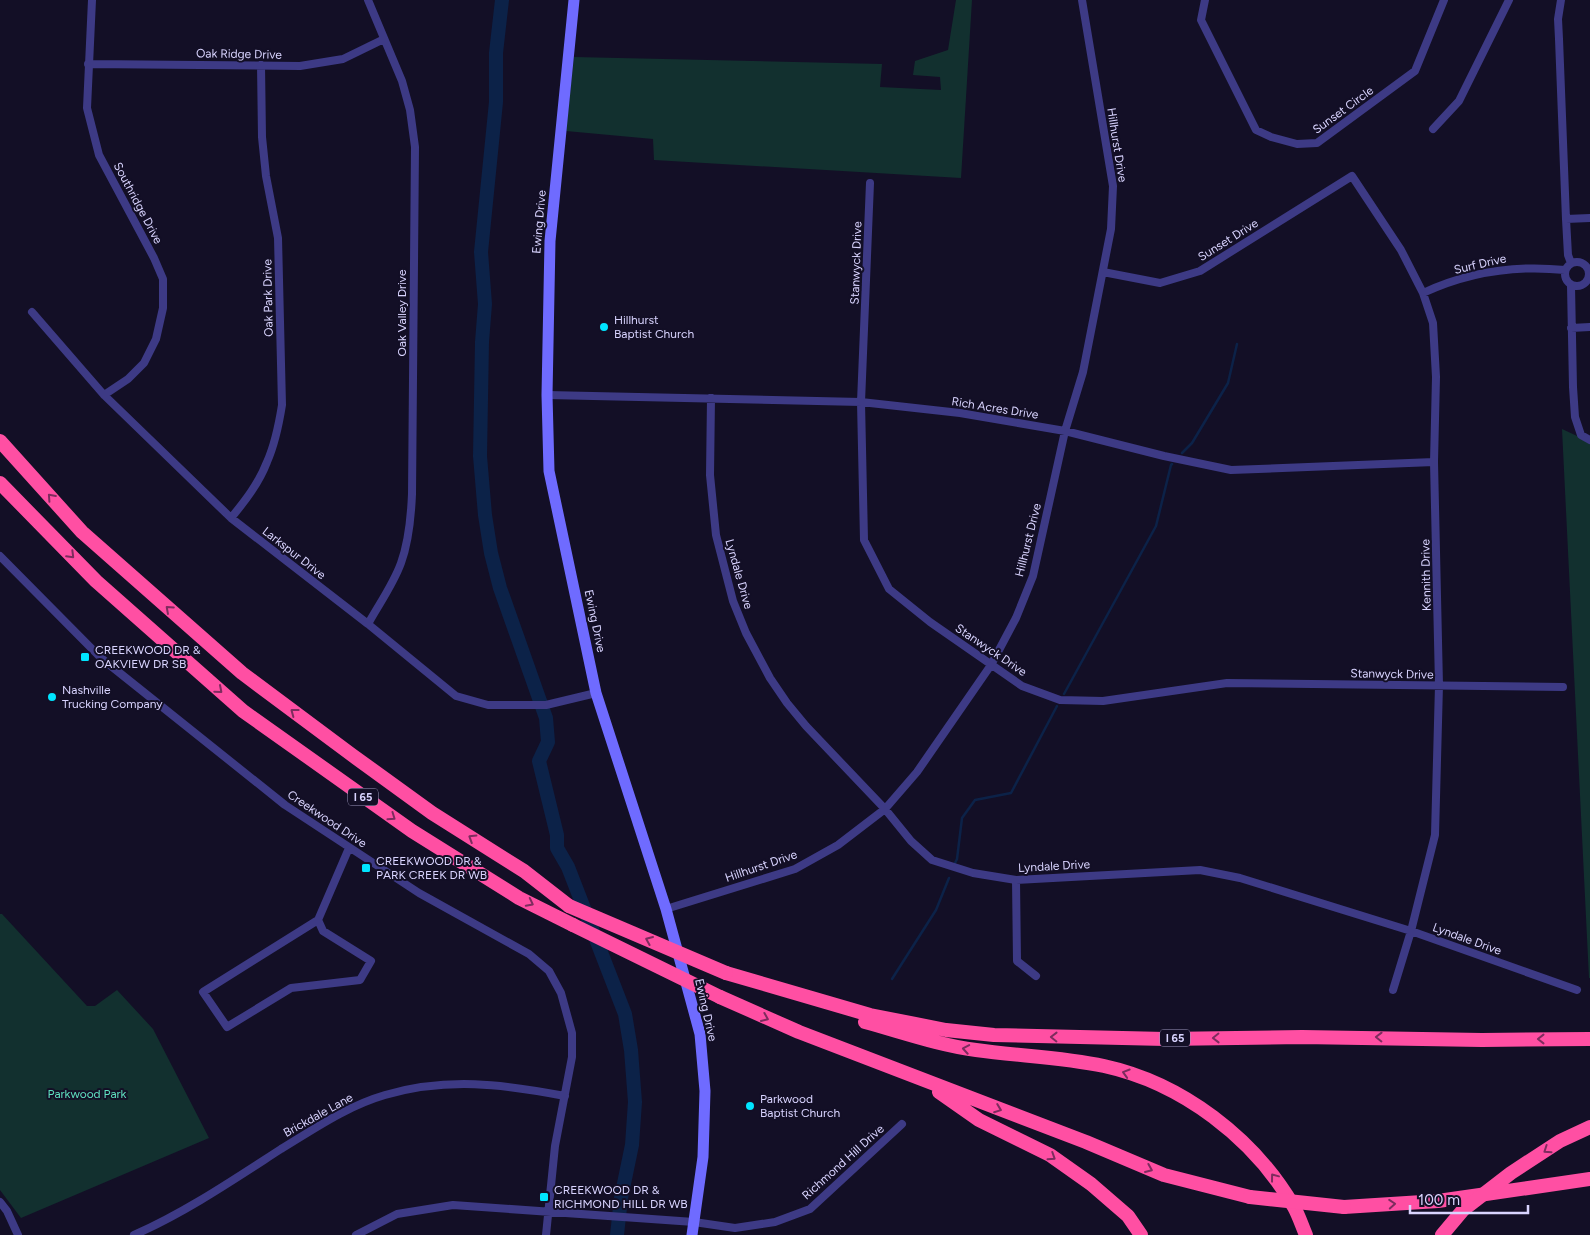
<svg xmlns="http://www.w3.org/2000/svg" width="1590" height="1235" font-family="Figtree,sans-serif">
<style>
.green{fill:#12302f}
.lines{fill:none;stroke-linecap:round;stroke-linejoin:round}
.stream{stroke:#0c2248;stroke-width:2.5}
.river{stroke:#0c2248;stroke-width:14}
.street{stroke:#3d3a85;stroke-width:8}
.secondary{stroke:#6f6bff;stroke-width:11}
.highway{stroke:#ff4fa3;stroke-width:14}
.highway-bridge{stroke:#ff4fa3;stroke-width:14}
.oneway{stroke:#7d2c5e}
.poi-dot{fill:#00e5ff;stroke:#130f26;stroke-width:2}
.labels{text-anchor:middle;stroke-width:4;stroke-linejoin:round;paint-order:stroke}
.shield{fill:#130f26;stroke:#9e99be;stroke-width:1}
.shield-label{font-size:11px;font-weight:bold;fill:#d9d4ff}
.street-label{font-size:12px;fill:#d9d4ff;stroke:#130f26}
.poi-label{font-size:12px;fill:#d9d4ff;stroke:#130f26;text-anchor:start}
.park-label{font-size:12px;fill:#5fe0c0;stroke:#130f26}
</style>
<rect width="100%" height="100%" fill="#130f26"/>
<path class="green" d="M956,0H972L961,178L654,160L653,139L566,131L574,57L882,64L880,87L941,90L940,77L913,75L915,61L948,50Z
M1562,429L1590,442V978H1589Z
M0,914H2L87,1006H95L117,990L153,1029L209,1138L21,1218L0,1190Z"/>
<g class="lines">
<path class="stream" d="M1182,453L1192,443L1228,383L1237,344
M1064,694L1156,526L1171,465L1172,464
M954,865L957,859L962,818L975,800L1011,793L1057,706
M892,979L936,910L949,878"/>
<path class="river" d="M502,0L496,53V102L481,252L485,304L482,342L480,456L485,515L491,553L500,588L546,718L548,742L539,761L557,835V848L568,867L625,1014L631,1050L635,1102L632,1145L621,1198L617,1235"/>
<path class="street" d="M92,0L87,108L99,155L154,258L163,279V308L156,339L144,363L128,379L104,395
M368,0L402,81L410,110L415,147L412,494C411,518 409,541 401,563C393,585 379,604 368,624
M1205,0L1201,20L1256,130L1271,137L1297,144L1317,143L1415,71L1444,0
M1561,0L1558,19L1559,39L1566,219L1568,255L1571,263
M88,64L300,66L343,59L384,39
M1433,129L1459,101L1509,0
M870,183L861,402L864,540L889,589L930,622L1022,686L1060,700L1103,701L1227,683L1563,687
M1566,219L1590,218
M1565 274a12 12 0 1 1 24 0a12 12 0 1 1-24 0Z
M1103,272L1160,283L1200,271L1352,176L1401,250L1423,293L1433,323L1436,377L1434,462L1439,685L1435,835L1411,931L1393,990
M1571,286L1573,387L1575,417L1581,435L1590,440
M1423,293C1468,272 1517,265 1565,270
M32,312L104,395L231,518L368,624L456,696L488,705H546L596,693
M1571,328L1590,327
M547,395L861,402L960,413L1065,431L1164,456L1231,470L1434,462
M711,398L710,475L716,535L733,601L746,633L770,678L787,703L806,726L885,809L911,841L932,860L973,873L1016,880L1200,870L1240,878L1411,931L1577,990
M231,518C245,501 259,483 267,462C275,444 279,424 282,405L278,238L266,176L262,137L261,65
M0,556L101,658L285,805L419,893L529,954L549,971L561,993L572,1033V1057L555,1146L546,1235
M1016,880L1017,961L1036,976
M666,909L795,869L838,845L885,809L917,772L991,665L1016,618L1033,576L1065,431L1083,372L1111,229L1113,186L1082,0
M318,920L323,931L371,961L360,980L291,988L227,1027L203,992L318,920L349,848
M0,1202L7,1211L18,1235
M134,1235C186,1212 233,1180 281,1149C314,1129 347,1106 385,1095C447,1077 502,1084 565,1096
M356,1235L397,1214L453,1205L694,1222L735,1228L775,1222L810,1209L902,1124"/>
<path class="secondary" d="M574,0L550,241L547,395L549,471L596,693L666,909L700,1034L705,1091L703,1157L692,1235"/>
<path class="highway" d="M0,441L82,532L242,673L352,755L432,813L524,871L569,906
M0,483L96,581L243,711L412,831L519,898L573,925
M726,973L870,1015L946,1030L994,1035L1165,1039L1302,1037L1482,1040L1590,1039
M720,997L799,1032L1086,1142L1164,1175L1250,1197
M865,1022C902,1032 938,1045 976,1050C1018,1056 1062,1057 1104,1066C1182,1083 1254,1138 1294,1207C1299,1216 1302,1226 1306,1235
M939,1092L979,1120L1050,1155L1091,1184L1128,1216L1141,1235
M1344,1207L1438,1201L1590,1179"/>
<path class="highway-bridge" d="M569,906L726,973
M573,925L720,997
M1250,1197L1344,1207
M1442,1235L1463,1210L1511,1173L1560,1141L1590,1127"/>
</g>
<defs><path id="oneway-chevron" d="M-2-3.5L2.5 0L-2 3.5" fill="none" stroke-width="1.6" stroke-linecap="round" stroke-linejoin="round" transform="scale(1.25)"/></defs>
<g class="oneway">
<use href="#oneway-chevron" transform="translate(51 497) rotate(-132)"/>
<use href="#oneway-chevron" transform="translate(71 555) rotate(45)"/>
<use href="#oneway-chevron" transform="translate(169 609) rotate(-138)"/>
<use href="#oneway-chevron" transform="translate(219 690) rotate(41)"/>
<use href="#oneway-chevron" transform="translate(294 712) rotate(-143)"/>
<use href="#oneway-chevron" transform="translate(392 817) rotate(35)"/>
<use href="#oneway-chevron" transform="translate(472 838) rotate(-148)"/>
<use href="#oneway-chevron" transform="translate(530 903) rotate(27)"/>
<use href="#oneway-chevron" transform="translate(649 940) rotate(-157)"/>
<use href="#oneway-chevron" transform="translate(765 1018) rotate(23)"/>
<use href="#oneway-chevron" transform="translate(1054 1037) rotate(-179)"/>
<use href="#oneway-chevron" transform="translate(1379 1037) rotate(-179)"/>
<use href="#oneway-chevron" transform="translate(1216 1038) rotate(179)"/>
<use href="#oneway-chevron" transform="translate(1541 1039) rotate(180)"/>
<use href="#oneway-chevron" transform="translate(966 1049) rotate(-170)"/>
<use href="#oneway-chevron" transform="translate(1126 1073) rotate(-163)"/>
<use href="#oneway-chevron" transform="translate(998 1109) rotate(21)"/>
<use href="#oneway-chevron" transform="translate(1547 1150) rotate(146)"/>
<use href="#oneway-chevron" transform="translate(1052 1157) rotate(33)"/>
<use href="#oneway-chevron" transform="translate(1149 1169) rotate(23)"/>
<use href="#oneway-chevron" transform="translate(1274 1177) rotate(-127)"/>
<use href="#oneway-chevron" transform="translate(1392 1204) rotate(-4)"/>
</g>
<g class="poi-dot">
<circle cx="604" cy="327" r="5"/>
<rect x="80" y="652" width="10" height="10" rx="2.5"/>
<circle cx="52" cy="697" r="5"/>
<rect x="361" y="863" width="10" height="10" rx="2.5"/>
<circle cx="750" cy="1106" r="5"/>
<rect x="539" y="1192" width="10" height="10" rx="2.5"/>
</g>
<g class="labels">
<g class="shield">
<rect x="348" y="788.5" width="30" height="17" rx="4"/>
<rect x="1160" y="1029.5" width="30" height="17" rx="4"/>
</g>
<g class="shield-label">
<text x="363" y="801">I 65</text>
<text x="1175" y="1042">I 65</text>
</g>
<g class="street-label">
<text transform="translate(239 54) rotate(1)" y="4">Oak Ridge Drive</text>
<text transform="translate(1343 110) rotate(-36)" y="4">Sunset Circle</text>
<text transform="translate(1117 145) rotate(81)" y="4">Hillhurst Drive</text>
<text transform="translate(138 203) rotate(62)" y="4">Southridge Drive</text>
<text transform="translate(539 222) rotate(-85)" y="4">Ewing Drive</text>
<text transform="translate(1228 240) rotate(-32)" y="4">Sunset Drive</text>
<text transform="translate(856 263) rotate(-88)" y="4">Stanwyck Drive</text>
<text transform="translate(1480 264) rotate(-13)" y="4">Surf Drive</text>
<text transform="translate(268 298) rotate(-91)" y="4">Oak Park Drive</text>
<text transform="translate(402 313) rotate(-90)" y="4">Oak Valley Drive</text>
<text transform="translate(995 408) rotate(9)" y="4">Rich Acres Drive</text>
<text transform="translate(1028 540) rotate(-76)" y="4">Hillhurst Drive</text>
<text transform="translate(294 553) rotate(38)" y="4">Larkspur Drive</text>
<text transform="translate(739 574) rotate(74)" y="4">Lyndale Drive</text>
<text transform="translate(1426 575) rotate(-91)" y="4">Kennith Drive</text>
<text transform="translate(595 621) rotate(78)" y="4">Ewing Drive</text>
<text transform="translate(991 650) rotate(34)" y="4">Stanwyck Drive</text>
<text transform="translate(1392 674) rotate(1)" y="4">Stanwyck Drive</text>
<text transform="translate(327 819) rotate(34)" y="4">Creekwood Drive</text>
<text transform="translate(761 866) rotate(-19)" y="4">Hillhurst Drive</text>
<text transform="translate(1054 866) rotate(-3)" y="4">Lyndale Drive</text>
<text transform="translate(1467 939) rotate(20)" y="4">Lyndale Drive</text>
<text transform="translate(706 1010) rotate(77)" y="4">Ewing Drive</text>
<text transform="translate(318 1115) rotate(-29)" y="4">Brickdale Lane</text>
<text transform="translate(843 1162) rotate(-42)" y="4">Richmond Hill Drive</text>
</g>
<g class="poi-label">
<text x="614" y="324">Hillhurst<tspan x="614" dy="14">Baptist Church</tspan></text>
<text x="95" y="654">CREEKWOOD DR &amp;<tspan x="95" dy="14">OAKVIEW DR SB</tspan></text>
<text x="62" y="694">Nashville<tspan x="62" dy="14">Trucking Company</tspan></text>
<text x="376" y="865">CREEKWOOD DR &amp;<tspan x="376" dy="14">PARK CREEK DR WB</tspan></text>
<text x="760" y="1103">Parkwood<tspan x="760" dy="14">Baptist Church</tspan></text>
<text x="554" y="1194">CREEKWOOD DR &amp;<tspan x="554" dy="14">RICHMOND HILL DR WB</tspan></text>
</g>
<g class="park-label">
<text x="87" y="1098">Parkwood Park</text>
</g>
</g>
<path d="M1410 1205v8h118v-8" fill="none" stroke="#d9d4ff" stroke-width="2.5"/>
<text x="1418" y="1205" font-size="15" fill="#d9d4ff" stroke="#130f26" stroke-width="4" paint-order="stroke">100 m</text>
</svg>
